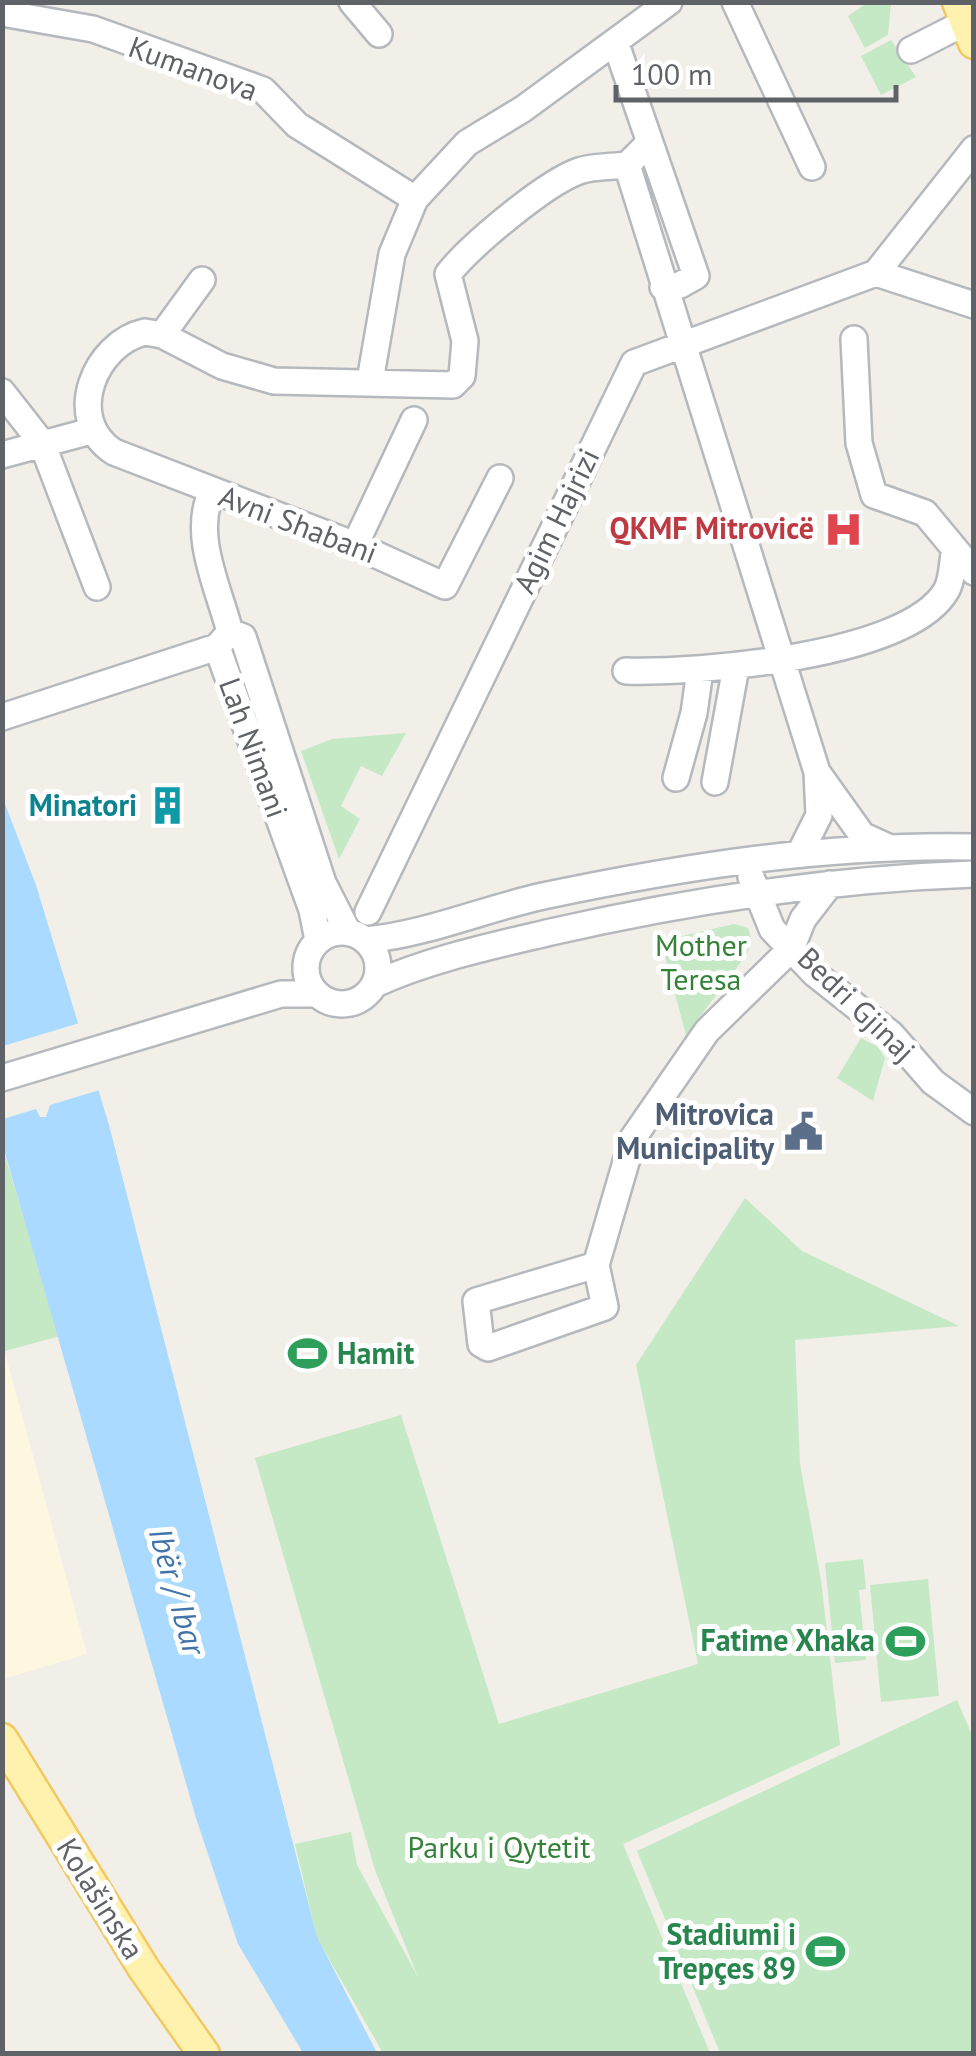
<svg xmlns="http://www.w3.org/2000/svg" width="976" height="2056" font-family="'PT Sans',sans-serif">
<style>
.commercial{fill:#fef7e0}
.green{fill:#c5e8c5}
.water{fill:#aadaff}
.pier{fill:#f1efe8}
.lines{fill:none;stroke-linecap:round;stroke-linejoin:round}
.minor-casing{stroke:#b5b8bc;stroke-width:30}
.major-casing{stroke:#f2c960;stroke-width:35}
.minor{stroke:#fff;stroke-width:25}
.major{stroke:#fff2af;stroke-width:30}
.labels{text-anchor:middle;stroke-width:10;stroke-linejoin:round;paint-order:stroke}
.street-label{font-size:30px;fill:#5f6368;stroke:#fff}
.health-label{font-size:30px;font-weight:bold;fill:#be3a42;stroke:#fff;text-anchor:end}
.culture-label{font-size:30px;font-weight:bold;fill:#0d838f;stroke:#fff;text-anchor:end}
.park-label{font-size:30px;fill:#348238;stroke:#fff}
.service-label{font-size:30px;font-weight:bold;fill:#4e5e75;stroke:#fff;text-anchor:end}
.leisure-label{font-size:30px;font-weight:bold;fill:#27864d;stroke:#fff;text-anchor:end}
.water-label{font-size:32px;font-style:italic;fill:#4174aa;stroke:#fff}
</style>
<rect width="100%" height="100%" fill="#f1efe8"/>
<path class="commercial" d="M2,1342L87,1654L3,1679H2Z"/>
<path class="green" d="M867,3H891L888,35L865,48L848,16Z
M891,40L916,77L881,95L861,56Z
M406,733L382,776L361,766L341,806L360,819L339,859L301,751L332,739Z
M734,924L748,928L752,941L747,954L686,1035L661,941Z
M861,1038L878,1047L885,1058L873,1101L837,1078Z
M2,1146L60,1336L5,1351L2,1342Z
M745,1198L802,1251L959,1326L795,1340L800,1464L821,1580L840,1745L623,1844L710,2053H383L317,1938L295,1844L351,1832L357,1865L418,1977L375,1870L255,1458L401,1415L499,1724L698,1664L636,1365Z
M863,1559L866,1589L859,1590L866,1660L835,1663L825,1563Z
M928,1579L939,1696L881,1702L870,1585Z
M957,1700L974,1740L973,2053H720L637,1851Z"/>
<path class="water" d="M2,796L36,885L109,1125L317,1937L377,2053H303L238,1944L196,1818L3,1146Z"/>
<path class="pier" d="M83,1022L103,1089L50,1105L46,1117H40L36,1109L3,1119V1046Z"/>
<g class="lines">
<defs>
<path id="minor" d="M352,2L379,34
M735,2L812,167
M2,13L93,29L263,90L297,125L415,199
M616,44L696,276L680,285L663,287
M911,50L966,22
M649,143L627,165L817,772
M876,273L974,149
M876,273L974,305
M162,335L202,280
M854,339L859,443L874,495L925,513L974,572
M370,381L392,254L415,199L467,143L523,109L669,2
M2,392L42,443L97,587
M2,455L91,431
M500,478L445,586L355,545L114,452C63,419 95,343 145,332L162,335L222,366L274,381L453,385L462,376L465,341L448,274C470,246 545,183 579,171C593,166 612,167 627,165
M212,492C191,534 219,589 230,632
M355,545L414,420
M626,671C697,673 907,657 946,591C952,581 952,566 954,554
M2,717L217,647
M676,778L694,713L700,670
M715,782L736,667
M800,853L819,815L817,772L862,835L888,847
M751,877L772,929L815,974L891,1034L933,1082L974,1112
M368,912L634,363L876,273
M306 968a36 36 0 1 1 72 0a36 36 0 1 1-72 0Z
M318,940L312,910L217,647L230,632L243,637L323,883L348,932
M366,940C427,934 484,909 543,896C686,866 827,844 974,847
M375,984C430,959 492,946 551,932C691,900 829,879 974,874
M2,1078L281,994H317
M596,1265L476,1301L481,1344L488,1348L605,1307L596,1265L633,1138L707,1031L791,949L803,919L830,884"/>
<path id="major" d="M958,2L974,43
M2,1739L144,1969L204,2054"/>
</defs>
<use href="#minor" class="minor-casing"/>
<use href="#major" class="major-casing"/>
<use href="#minor" class="minor"/>
<use href="#major" class="major"/>
</g>
<defs>
<symbol id="hospital-bare" viewBox="-9 -9 18 18"><path d="M-5-5h3v3.5h4V-5h3V5h-3V1.5h-4V5h-3Z" fill="#e0444e" stroke="#fff" stroke-width="2.5" paint-order="stroke"/></symbol>
<symbol id="building-bare" viewBox="-9 -9 18 18"><path d="M-4-6H4V6H1V3H-1V6H-4ZM-2.5-4.3h1.7v1.8h-1.7ZM.8-4.3h1.7v1.8H.8ZM-2.5-1h1.7V.8h-1.7ZM.8-1h1.7V.8H.8Z" fill="#0f9aa8" stroke="#fff" stroke-width="2.5" paint-order="stroke"/></symbol>
<symbol id="civic-bare" viewBox="-9 -9 18 18"><path d="M-.6-6.5H3V-4.5H.6V-3L4-1V1h2V6H-6V1h2V-1L-.6-3ZM-1.2 2.5V6h2.4V2.5Z" fill="#5c6f8a" stroke="#fff" stroke-width="2.5" paint-order="stroke"/></symbol>
<symbol id="stadium-bare" viewBox="-9 -9 18 18"><path d="M0-5a6.5 5 0 1 0 0 10a6.5 5 0 1 0 0-10ZM-3.5-1.8h7v3.6h-7Z" fill="#2e9e5b" stroke="#fff" stroke-width="2.5" paint-order="stroke"/></symbol>
</defs>
<g fill-rule="evenodd">
<use href="#hospital-bare" x="816" y="502" width="55" height="55"/>
<use href="#building-bare" x="140" y="778" width="55" height="55"/>
<use href="#civic-bare" x="776" y="1104" width="55" height="55"/>
<use href="#stadium-bare" x="280" y="1326" width="55" height="55"/>
<use href="#stadium-bare" x="878" y="1614" width="55" height="55"/>
<use href="#stadium-bare" x="798" y="1924" width="55" height="55"/>
</g>
<g class="labels">
<g class="street-label">
<text transform="translate(193 69) rotate(20)" y="10">Kumanova</text>
<text transform="translate(557 521) rotate(-64)" y="10">Agim Hajrizi</text>
<text transform="translate(298 525) rotate(21)" y="10">Avni Shabani</text>
<text transform="translate(253 748) rotate(70)" y="10">Lah Nimani</text>
<text transform="translate(856 1005) rotate(44)" y="10">Bedri Gjinaj</text>
<text transform="translate(100 1899) rotate(58)" y="10">Kolašinska</text>
</g>
<g class="health-label">
<text x="814" y="539">QKMF Mitrovicë</text>
</g>
<g class="culture-label">
<text x="137" y="816">Minatori</text>
</g>
<g class="park-label">
<text x="701" y="956">Mother<tspan x="701" dy="34">Teresa</tspan></text>
<text x="499" y="1858">Parku i Qytetit</text>
</g>
<g class="service-label">
<text x="774" y="1125">Mitrovica<tspan x="774" dy="34">Municipality</tspan></text>
</g>
<g class="leisure-label">
<text x="337" y="1364" text-anchor="start">Hamit</text>
<text x="875" y="1651">Fatime Xhaka</text>
<text x="796" y="1945">Stadiumi i<tspan x="796" dy="34">Trepçes 89</tspan></text>
</g>
<g class="water-label">
<text transform="translate(177 1591) rotate(74)" y="11">Ibër / Ibar</text>
</g>
</g>
<rect width="976" height="2056" fill="none" stroke="#5f6368" stroke-width="10"/>
<path d="M616 85v15h280v-15" fill="none" stroke="#5f6368" stroke-width="5"/>
<text x="631" y="85" font-size="30" fill="#5f6368" stroke="#ffffff" stroke-width="8" paint-order="stroke">100 m</text>
</svg>
